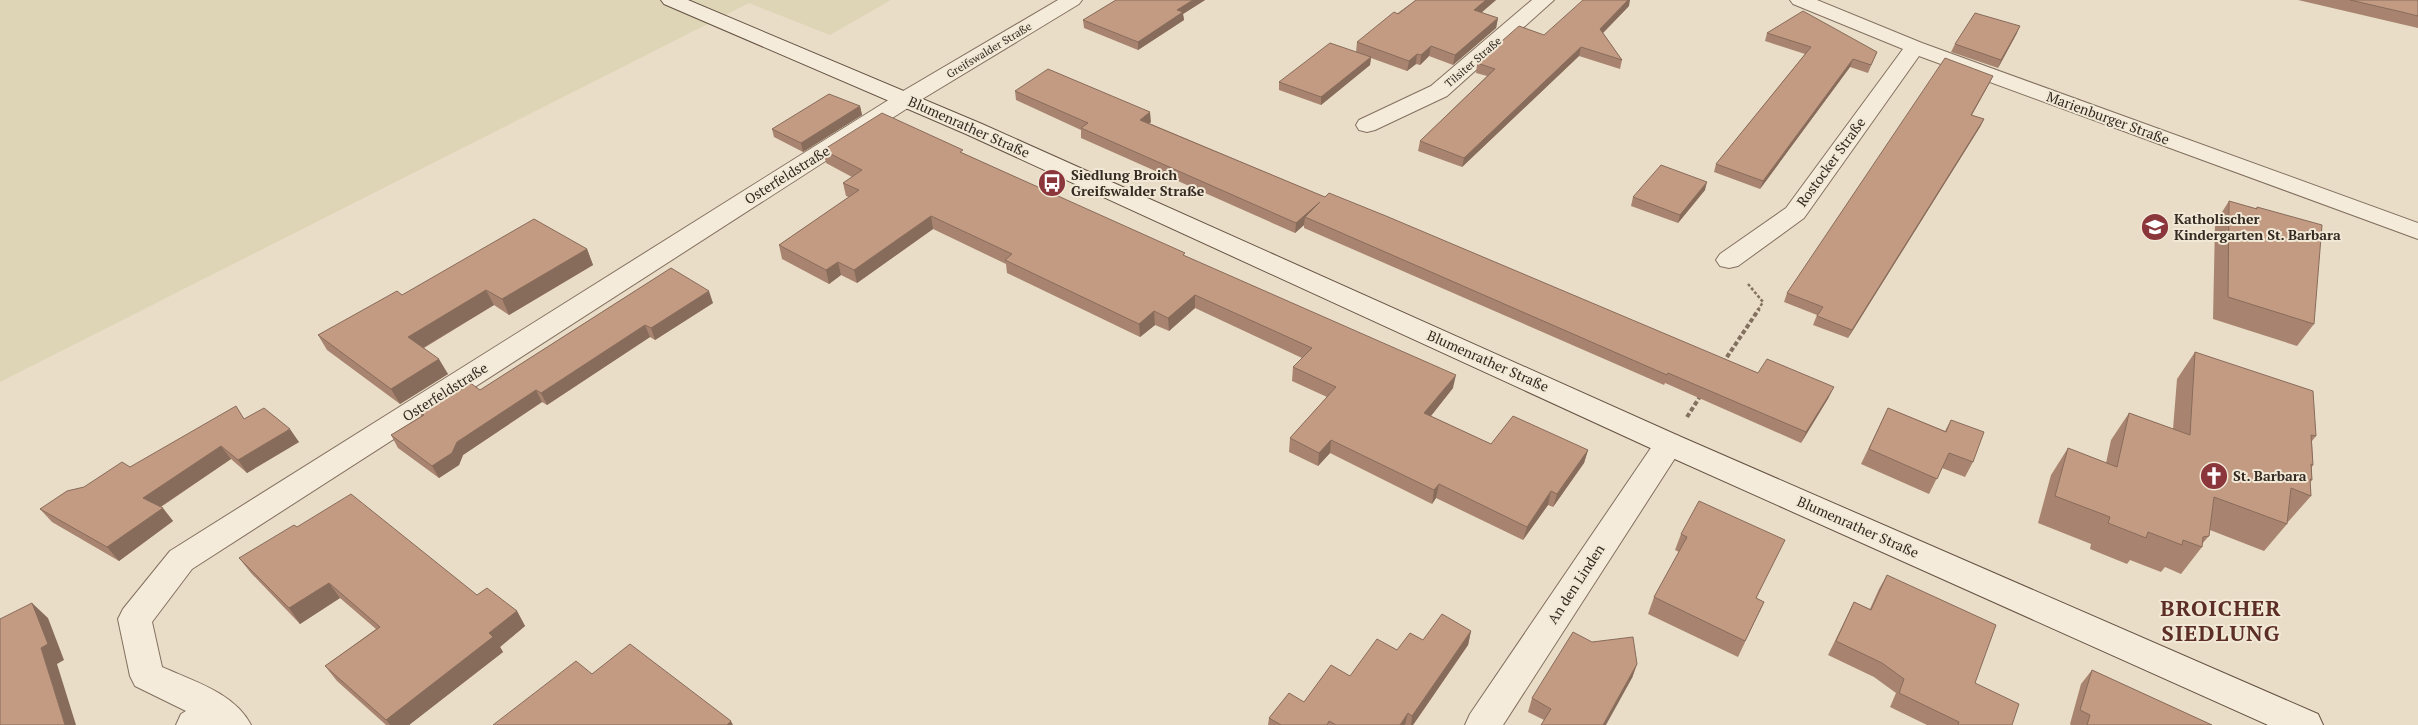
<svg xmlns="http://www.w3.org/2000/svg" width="2418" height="725" font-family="'PT Serif',serif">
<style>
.farmland{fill:#ded5b6}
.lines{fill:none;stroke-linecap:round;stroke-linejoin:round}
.street-casing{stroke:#83705f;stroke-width:2}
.secondary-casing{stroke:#655242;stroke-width:2}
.path-far1{stroke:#83705f;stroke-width:2.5;stroke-dasharray:3 2;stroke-linecap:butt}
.path{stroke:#83705f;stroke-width:4;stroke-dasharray:4.5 2.5;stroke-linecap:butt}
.street{fill:#f5ebda;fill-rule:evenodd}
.secondary{fill:#f5ebda;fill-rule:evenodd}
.wall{fill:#a88470}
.shaded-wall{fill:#886c5b}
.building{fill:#c39a82;stroke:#886c5b}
.labels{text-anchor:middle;stroke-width:4;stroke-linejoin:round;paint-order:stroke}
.far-street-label{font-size:11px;fill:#352921;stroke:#f1e8d6}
.street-label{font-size:14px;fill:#352921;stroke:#f1e8d6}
.poi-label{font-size:14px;font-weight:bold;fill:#352921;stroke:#f1e8d6;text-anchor:start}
.near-district-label{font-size:22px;font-weight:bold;letter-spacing:1px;fill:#5c2e25;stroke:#f1e8d6}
</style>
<rect width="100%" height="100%" fill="#e9ddc7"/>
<path class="farmland" d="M0,0H891L830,35L749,3L0,382Z"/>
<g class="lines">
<defs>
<path id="street" d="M1058,0H1082L1079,4L914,104L192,569L152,622L162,667C193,681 235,693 251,725H176L181,714L186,711L135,686L130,676L118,619L123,609L170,551L898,94Z
M1532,0H1554L1447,96L1375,130L1367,132L1359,130L1356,125L1359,120L1431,86Z
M1790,0H1817L1922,43L2418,223V239L1919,56L1804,218L1738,266L1729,268L1720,266L1716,260L1720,254L1786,208L1903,49L1793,4Z
M1669,433L1679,436L1684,444L1679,452L1503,725H1465L1470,714L1659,436Z"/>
<path id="secondary" d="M661,0H688L982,124L1679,436L2318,714L2323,725H2268L1659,452L966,134L664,4Z"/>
</defs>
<use href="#street" class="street-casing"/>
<use href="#secondary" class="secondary-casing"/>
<path class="path-far1" d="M1748,284L1763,302L1758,310"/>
<path class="path" d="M1723,363L1759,309
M1687,417L1701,395"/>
<use href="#street" class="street"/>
<use href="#secondary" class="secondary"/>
</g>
<path class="wall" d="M1116,0H1205L1183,14L1184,20L1138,50L1084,28L1083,20Z
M1416,0H1496L1481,12L1498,18L1496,28L1453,65L1429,56L1420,65L1416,64L1407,71L1371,58L1370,65L1321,105L1279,90V82L1356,52L1357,42Z
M2298,0H2418V28Z
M1629,6L1603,33L1622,60L1620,69L1579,56L1462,167L1418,151L1420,141L1487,76L1476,73L1477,63L1544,35Z
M1767,33L1877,52L1868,73L1850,67L1760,189L1714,172L1716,164L1805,54L1765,41Z
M2017,33L1998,68L1951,52L1955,44Z
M1993,76L1989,84L1972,115L1984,119L1980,127L1848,338L1813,325L1817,315L1784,302L1787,293Z
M1015,91L1151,122L1149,123L1325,197L1758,373L1829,397L1801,443L1665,383L1664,385L1304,228V225L1295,233L1081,138V130L1016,100Z
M860,106L862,115L803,152L774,137L772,129Z
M823,150L963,153L1185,256L1453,388L1431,416L1491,444L1588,450L1584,463L1553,507L1548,505L1523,540L1436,498L1432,504L1330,453L1318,466L1289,452L1290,438L1327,397L1292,381L1293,367L1302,358L1195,308L1169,331L1155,325L1140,337L1007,273L1006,264L933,229L857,283L841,275L829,284L782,259L779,245L849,197L846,196L843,183L852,177L826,163Z
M1705,190L1678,223L1631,206L1633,197Z
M2229,201L2256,209L2257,207L2314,324L2297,346L2213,319L2215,223Z
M587,249L593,265L509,315L494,305L424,348L448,374L400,404L327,350L318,335L402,295Z
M671,268L713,303L655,340L650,337L547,405L542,402L463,455L459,465L439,478L398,448L391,435L421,416L417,410L480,390Z
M2195,352L2316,436L2312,441L2313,465L2312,467V480L2310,483L2311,496L2288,522H2287V524L2264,551L2210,530L2209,536L2202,544V547L2181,574L2165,567L2161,572L2130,560L2127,564L2090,549L2091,544L2038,523L2051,475L2068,448L2106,463L2111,440L2129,413L2173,429L2177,379Z
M1888,408L1945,431L1951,420L1973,462L1965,477L1942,468L1929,494L1861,464Z
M245,419L299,442L247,473L231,459L161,507L173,521L119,561L52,522L40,509L130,467Z
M297,527L477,595L517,611L525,626L500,647L503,652L409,725H386L337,681L325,666L376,629L340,598L300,624L251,573L239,558Z
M1681,534L1785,540L1756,598L1764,602L1738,657L1648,614L1654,597L1679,552L1675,550Z
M1887,575L1975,683L2012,725H1927L1890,707L1896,693L1874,677L1828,655L1854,602L1870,609L1879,589Z
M1471,631L1468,645L1413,725H1268L1269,718L1304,702L1350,676L1397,650L1423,640Z
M1592,642L1637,664L1632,678L1544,720L1528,712L1532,698Z
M2092,670L2212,725H2071L2070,724L2081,684Z"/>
<path class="shaded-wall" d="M1193,0H1205L1183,14L1184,20L1138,50V42L1177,10Z
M1486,0H1496L1473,20L1474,10Z
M1628,0H1630L1629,6L1598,38L1600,29Z
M1498,18L1496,28L1453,65L1455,55Z
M2020,26L2017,33L1998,68L2001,60Z
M1431,46L1429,56L1420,65L1421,55Z
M1581,47L1579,56L1462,167L1464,158Z
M1417,54L1416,64L1407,71L1409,61Z
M1371,57L1370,65L1321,105V97Z
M1853,59L1850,67L1760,189L1763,181Z
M1993,76L1989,84L1967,123L1971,115Z
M860,106L862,115L803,152L801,143Z
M1150,112L1151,122L1140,130V120Z
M1984,119L1980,127L1848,338L1852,330Z
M1707,182L1705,190L1678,223L1680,215Z
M1320,202L1305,217L1304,225L1295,233L1296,223Z
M931,216L933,229L857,283L854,270Z
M587,249L593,265L509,315L502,299Z
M838,262L841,275L829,284L826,270Z
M486,290L494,305L416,352L408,337Z
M709,291L713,303L655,340L651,328Z
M1195,295V308L1169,331L1168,318Z
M1154,311L1155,325L1140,337L1139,324Z
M645,325L650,337L547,405L541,393Z
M439,359L448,374L400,404L391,389Z
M1456,375L1453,388L1422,427L1424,413Z
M1834,387L1829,397L1801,443L1806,432Z
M536,390L542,402L463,455L459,465L439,478L432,466L457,442Z
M290,429L299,442L247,473L238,460Z
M1331,440L1330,453L1318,466L1319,453Z
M221,446L231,459L154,511L143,498Z
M1588,450L1584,463L1553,507L1557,494Z
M1439,484L1436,498L1432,504L1434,490Z
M1551,491L1548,505L1523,540L1527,527Z
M163,508L173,521L119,561L107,547Z
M329,583L340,598L300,624L289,608Z
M32,603L48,618L64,660L57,664L76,725H65L41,648Z
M517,611L525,626L500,647L503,652L409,725H390L386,720L489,633Z
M1471,631L1468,645L1413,725H1411L1412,716Z
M1637,664L1632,678L1606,725H1603Z
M1408,713L1405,725H1400Z
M731,721L733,725H727Z"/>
<path class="building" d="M1116,0H1193L1177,10L1183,12L1138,42L1083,20Z
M1416,0H1486L1474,10L1498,18L1455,55L1431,46L1421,55L1417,54L1409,61L1357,42L1394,12L1398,14Z
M1583,0H1628L1600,29L1622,60L1581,47L1464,158L1420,141L1495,69L1477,63L1519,26L1544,35Z
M2350,0H2418V16L2402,12Z
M1803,11L1877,52L1871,65L1853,59L1763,181L1716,164L1811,47L1767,33Z
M1975,13L2020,26L2001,60L1955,44Z
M1330,43L1371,57L1321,97L1279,82Z
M1945,58L1993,76L1971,115L1984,119L1852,330L1817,316L1823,307L1787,293Z
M1048,69L1150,112L1140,120L1325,197L1329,193L1386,216L1758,373L1767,359L1834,387L1806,432L1668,373L1667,375L1305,217L1320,202L1296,223L1081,128L1088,123L1015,91Z
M829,94L860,106L801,143L772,129Z
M882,113L963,150L960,152L1185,253L1183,255L1456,375L1424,413L1491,444L1513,416L1588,450L1557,494L1551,491L1527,527L1439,484L1434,490L1331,440L1319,453L1290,438L1336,387L1293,367L1312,348L1195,295L1168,318L1154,311L1139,324L1005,260L1012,254L931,216L854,270L838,262L826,270L779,245L859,190L843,183L862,170L823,150Z
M1661,165L1707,182L1680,215L1633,197Z
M2229,201L2257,209V207L2322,225L2314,324L2228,297Z
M534,219L587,249L502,299L486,290L408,337L439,359L391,389L318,335L397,291L402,295Z
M671,268L709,291L651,328L645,325L541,393L536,390L457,442L452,453L432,466L391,435L424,415L417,410L465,379L480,390Z
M2195,352L2313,391L2316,436L2311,435L2313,465L2311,464L2312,480L2310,479L2311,496L2291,488L2287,524L2214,497L2209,536L2203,537L2202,547L2183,540L2182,545L2148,532L2146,538L2108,523L2110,517L2055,496L2068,448L2117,467L2129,413L2190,435Z
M236,406L244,419L264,408L290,429L238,460L221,446L143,498L163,508L107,547L40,509L67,491L84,487L122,462L130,467Z
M1888,408L1946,432L1951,420L1984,432L1973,462L1949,453L1937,479L1869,449Z
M351,494L477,595L487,588L517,611L489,633L493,637L386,720L325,666L380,627L329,583L289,608L239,558L294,525L297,527Z
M1699,501L1785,540L1756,598L1764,602L1745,641L1654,597L1687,537L1681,534Z
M1887,575L1996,625L1975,683L2019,704L2012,725H1958L1959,722L1899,693L1904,679L1882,663L1836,641L1854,602L1871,610Z
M32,603L48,644L41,648L65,725H0V619Z
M1442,614L1471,631L1412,716L1408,713L1400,725H1336L1329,721L1327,725H1281L1269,718L1289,693L1304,702L1331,665L1350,676L1377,639L1397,650L1410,633L1423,640Z
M1573,632L1592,642L1633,637L1637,664L1603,725H1541L1551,709L1532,698Z
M630,644L731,721L727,725H493L576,661L592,674Z
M2092,670L2212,725H2087L2090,715L2080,710Z"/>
<defs>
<symbol id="bus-disc" viewBox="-11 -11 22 22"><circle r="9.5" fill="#8b363b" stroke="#f1e8d6"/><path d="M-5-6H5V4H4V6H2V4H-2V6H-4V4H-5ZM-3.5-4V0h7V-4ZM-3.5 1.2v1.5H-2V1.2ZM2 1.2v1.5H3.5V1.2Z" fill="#fff"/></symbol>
<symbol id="school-disc" viewBox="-11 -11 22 22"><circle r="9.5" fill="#8b363b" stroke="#f1e8d6"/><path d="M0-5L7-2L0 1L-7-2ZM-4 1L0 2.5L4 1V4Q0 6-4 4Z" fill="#fff"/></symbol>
<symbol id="church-disc" viewBox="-11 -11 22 22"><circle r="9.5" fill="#8b363b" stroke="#f1e8d6"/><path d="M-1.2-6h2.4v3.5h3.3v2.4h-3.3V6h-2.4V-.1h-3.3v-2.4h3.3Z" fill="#fff"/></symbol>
</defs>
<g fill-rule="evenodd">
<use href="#bus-disc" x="1036" y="167" width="32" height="32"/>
<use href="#school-disc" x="2139" y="211" width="32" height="32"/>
<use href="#church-disc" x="2198" y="460" width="32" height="32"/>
</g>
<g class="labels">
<g class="far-street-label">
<text transform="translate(989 50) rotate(-31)" y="4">Greifswalder Straße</text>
<text transform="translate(1473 62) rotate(-41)" y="4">Tilsiter Straße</text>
</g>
<g class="street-label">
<text transform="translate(2108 118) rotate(20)" y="5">Marienburger Straße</text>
<text transform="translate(969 127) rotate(24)" y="5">Blumenrather Straße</text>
<text transform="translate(1831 162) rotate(-54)" y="5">Rostocker Straße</text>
<text transform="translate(787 175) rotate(-32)" y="5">Osterfeldstraße</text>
<text transform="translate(1488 361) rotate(24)" y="5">Blumenrather Straße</text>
<text transform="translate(445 392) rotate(-32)" y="5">Osterfeldstraße</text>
<text transform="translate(1858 527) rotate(24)" y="5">Blumenrather Straße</text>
<text transform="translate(1576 584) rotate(-57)" y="5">An den Linden</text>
</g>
<g class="poi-label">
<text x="1071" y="180">Siedlung Broich<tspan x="1071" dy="16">Greifswalder Straße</tspan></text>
<text x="2174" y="224">Katholischer<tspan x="2174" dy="16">Kindergarten St. Barbara</tspan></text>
<text x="2233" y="481">St. Barbara</text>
</g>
<g class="near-district-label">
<text x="2221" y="616">BROICHER<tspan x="2221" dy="25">SIEDLUNG</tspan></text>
</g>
</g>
</svg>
